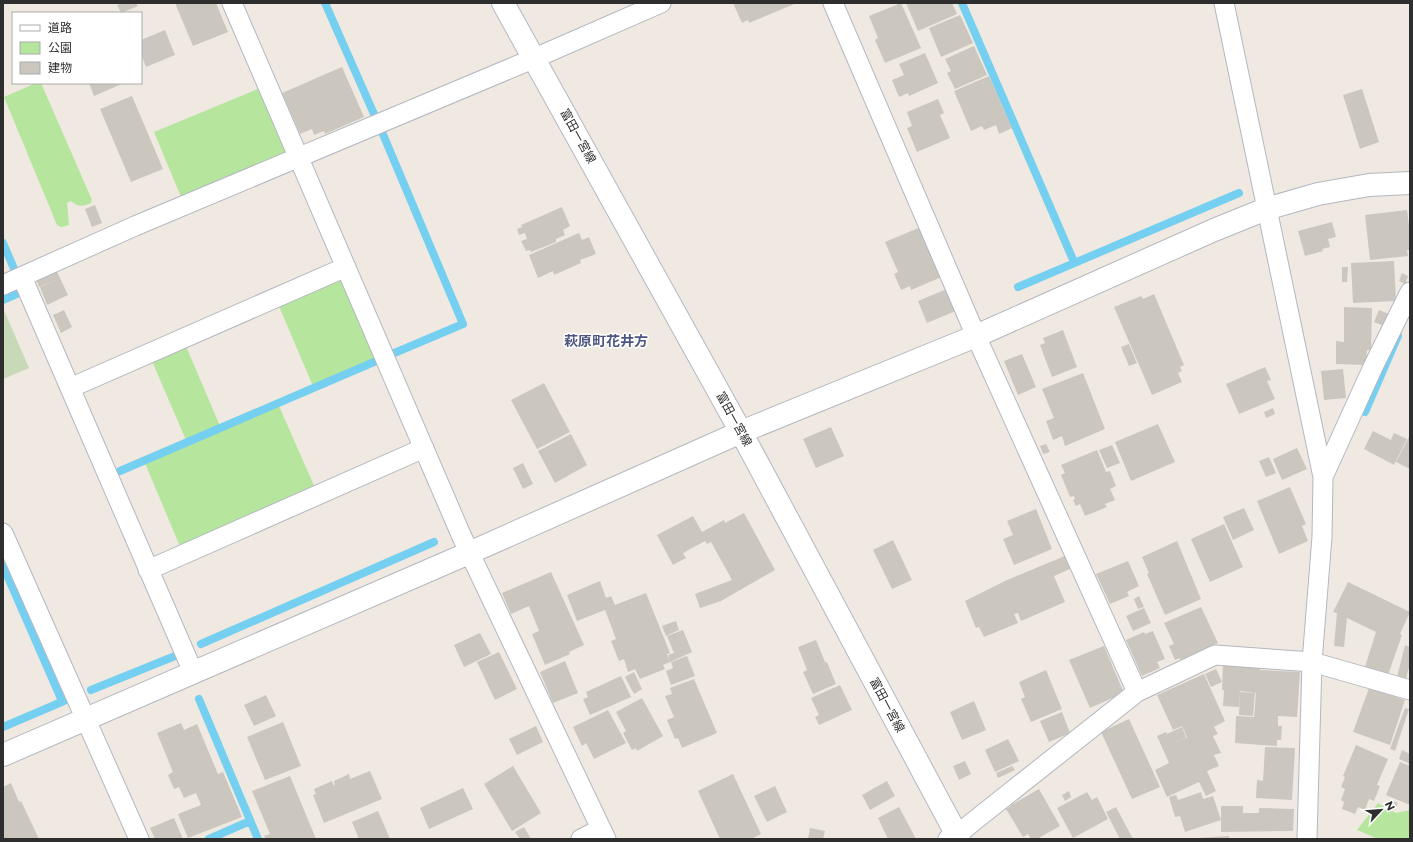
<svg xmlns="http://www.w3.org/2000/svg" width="1413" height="842" font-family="Montserrat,'Noto Sans JP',sans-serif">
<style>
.green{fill:#b6e59e}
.cemetery{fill:#c8d9b8}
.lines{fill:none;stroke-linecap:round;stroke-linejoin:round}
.stream{stroke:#75cff0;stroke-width:8}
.building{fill:#cbc7bf}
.minor-casing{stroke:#b4b7c1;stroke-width:21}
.tertiary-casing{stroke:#b4b7c1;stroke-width:24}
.secondary-casing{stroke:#b4b7c1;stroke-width:24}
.minor{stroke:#fff;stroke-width:19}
.tertiary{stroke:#fff;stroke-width:22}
.secondary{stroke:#fff;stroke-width:22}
.labels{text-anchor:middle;stroke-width:3;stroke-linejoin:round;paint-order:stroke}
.street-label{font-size:12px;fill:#2e2e2e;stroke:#fff}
.quarter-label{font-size:14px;font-weight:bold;fill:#4d5680;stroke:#fff}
</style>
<rect width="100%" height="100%" fill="#efe9e1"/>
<path class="green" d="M36,83H41L92,200L91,203C82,207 78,207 71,201L67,203L69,225L61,227L57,225L4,97Z
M260,88L287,152L181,197L154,132Z
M340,277L375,359L313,386L278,304Z
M185,344L220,426L186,440L151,359Z
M279,406L316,490L181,549L145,463Z
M1378,803L1396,813L1410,810V839H1378L1357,830Z"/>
<path class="cemetery" d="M3,308L29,368L3,379Z"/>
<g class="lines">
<path class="stream" d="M325,3L374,114
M962,3L1074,262
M382,132L463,324L392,354
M3,243L15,271
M1018,287L1239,193
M3,300L21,292
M1365,412L1398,336
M120,471L374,362
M3,566L62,701
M201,644L434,542
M91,690L180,654L177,649
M199,699L258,839
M3,727L64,701
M209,839L250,821"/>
</g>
<path class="building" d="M123,3H136L138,6L121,13L117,5Z
M175,3H216L228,32L193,46Z
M733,3H797L749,23L748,20L742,23Z
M901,3L921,48L885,63L875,40L878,38L869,16Z
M906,3H952L957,14L918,31Z
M960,15L973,43L941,57L929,28Z
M165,30L175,55L146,67L141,54V40Z
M974,46L987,75L955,89L947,73L951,71L945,59Z
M925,53L938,83L909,96L908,93L899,97L892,80L904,75L899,64Z
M342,67L364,117L325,134L324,131L314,135L312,129L300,134L282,93Z
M989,76L1012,128L999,134L996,125L984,130L982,126L971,131L954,91Z
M89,83H124L94,96Z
M1362,89L1379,142L1360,149L1343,95Z
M132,96L163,169L131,182L100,109Z
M938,99L944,113L940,115L950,138L917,152L907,128L912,126L907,112Z
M95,205L102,223L92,227L85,209Z
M562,207L570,226L563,230L565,235L556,239V242L531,252L530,250L526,251L521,241L527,239L525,233L519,235L517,229L522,227L521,225Z
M1407,210L1410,234V250H1407L1408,256L1370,260L1365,215Z
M1332,222L1336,237L1328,239L1330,247L1322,249L1323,251L1305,256L1298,231Z
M923,226L944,276L911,290L910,286L901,290L894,274L898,272L885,242Z
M579,233L582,240L589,237L596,254L580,260L581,263L554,275L553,271L538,278L529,255Z
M1394,261L1396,301L1353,303L1351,263Z
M1342,267H1348L1347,282H1342Z
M56,270L60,278L39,287L36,279Z
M1402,273L1408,276L1405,284L1399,281Z
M60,278L68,295L47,305L40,287Z
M949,288L958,310L927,323L918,301Z
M1154,294L1184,365L1180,367L1182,371L1178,373L1182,382L1152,395L1114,307L1141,296L1143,299Z
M1344,307L1372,308L1371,350H1367L1366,365L1336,364V341L1344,342Z
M64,310L72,327L61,333L53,315Z
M1379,310L1389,314L1384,326L1374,322Z
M1063,330L1077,367L1052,377L1040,345L1045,343L1043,338Z
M1129,344L1137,363L1129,366L1121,347Z
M1022,354L1036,387L1018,395L1004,361Z
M1265,367L1271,380L1267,381L1275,399L1239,414L1226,384Z
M1343,369L1346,398L1324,400L1321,371Z
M1083,373L1105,429L1065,446L1062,436L1053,440L1046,421L1054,418L1042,389Z
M544,383L570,432L537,449L511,400Z
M1273,408L1275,414L1266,418L1264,412Z
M1158,424L1175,462L1131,481L1115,442Z
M831,427L844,456L816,468L803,439Z
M1373,431L1391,440L1394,433L1407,439L1394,465L1364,449Z
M571,434L587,465L555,483L538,451Z
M1410,435V469L1396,462Z
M1046,444L1050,452L1043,454L1040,446Z
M1112,445L1120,463L1107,468L1099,450Z
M1297,448L1307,469L1282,480L1273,459Z
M1097,450L1106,472L1110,471L1116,486L1110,489L1115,500L1105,504L1107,507L1085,516L1080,504L1076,506L1073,500L1075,499L1074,496L1070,497L1061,475L1065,473L1061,465Z
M1269,457L1276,473L1266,477L1259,461Z
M523,463L533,484L523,489L513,468Z
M1290,487L1306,524L1302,526L1308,541L1279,554L1257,501Z
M1244,508L1254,530L1233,540L1223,517Z
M1036,509L1052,549L1014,565L1003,539L1013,535L1007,521Z
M744,513L775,570L721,601L700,608L695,594L732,580L711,542L707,544L705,541L683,553L686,558L673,565L657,535L693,516L702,532L724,520L725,523Z
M1224,524L1243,567L1210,582L1191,539Z
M893,540L912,580L892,589L873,550Z
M1177,541L1201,599L1165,615L1147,574L1149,573L1142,557Z
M1065,556L1070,569L1054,576L1065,602L1021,621L1018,613L1014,614L1018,623L984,637L979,627L976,628L965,601L1007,580Z
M1128,561L1139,586L1127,592L1129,596L1110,604L1096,574Z
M551,572L584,645L569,652L570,654L545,665L532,634L539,631L529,606L511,614L502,593Z
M600,581L606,598L611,596L615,605L646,593L670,653L667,654L670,662L663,665L665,669L640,679L635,669L628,672L624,659L619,661L611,641L616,639L605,610L577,621L567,595Z
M1348,582L1410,612L1400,634L1402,635L1388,675L1365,667L1376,632L1347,618L1344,647L1334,646L1337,613L1333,612Z
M1139,596L1144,607L1138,609L1134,599Z
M1201,607L1218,643L1180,660V658L1175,660L1169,646L1174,644L1164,623Z
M1144,608L1151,623L1133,631L1126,616Z
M676,621L679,630L666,636L662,626Z
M683,630L692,652L670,662L668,655L674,653L667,636Z
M1153,631L1165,659L1157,662L1160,668L1142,676L1126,640L1144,632L1145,634Z
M480,633L491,654L464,667L454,645Z
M816,640L825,662H827L836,684L813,694L803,672L807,670L798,647Z
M1405,645L1410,647V663L1406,679L1397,677Z
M1104,646L1124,693L1090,708L1069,660Z
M499,652L517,689L495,700L477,662Z
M687,656L695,676L671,685L666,671L673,668L671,662Z
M565,661L578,693L553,703L540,672Z
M1223,665L1260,667V670L1300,672L1297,717L1278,716V726H1282L1281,740H1277V746L1235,743L1236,716L1254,717L1256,693L1240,691L1239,707L1223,706L1224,690H1222Z
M1216,669L1222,682L1211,687L1205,674Z
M1046,670L1062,709L1031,722L1021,699L1025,697L1019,682Z
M634,672L642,689L634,694L625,677Z
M1204,674L1225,721L1214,727L1218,734L1213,736L1221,753L1214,755L1219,766L1207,771L1216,791L1206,796L1199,782L1167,797L1155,770L1169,763L1157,736L1166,732L1167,734L1182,727L1186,737L1172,744L1187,737L1182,726L1173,730L1157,695Z
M621,676L631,697L590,715L583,699L588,697L586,692Z
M694,679L717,733L682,748L678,738L675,739L667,720L674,717L665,696L672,694L670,688Z
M840,685L852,710L819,725L815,717L819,715L811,698Z
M1369,688L1405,700L1390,745L1353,732Z
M1240,692L1255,693L1253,716L1239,715Z
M266,695L276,716L254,726L244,705Z
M642,698L663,736L637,751L636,748L632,750L623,733L626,731L616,712Z
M974,701L986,730L962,740L950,712Z
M1405,708L1409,709L1395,751L1390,749Z
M608,710L626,743L594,759L586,743L582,746L573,727Z
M1062,712L1070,733L1049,742L1040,721Z
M1129,719L1160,787L1132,799L1101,732Z
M283,722L301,766L265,780L247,737Z
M181,723L184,730L197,724L218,774L223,772L242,817L188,838L178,814L201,805L196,793L184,798L179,787L174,789L168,775L173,772L157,733Z
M536,726L543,742L517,755L509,739Z
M1008,739L1019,761L995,772L985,750Z
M1356,745L1388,759L1377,785L1380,786L1374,801L1369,799L1365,810L1358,807L1355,814L1342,809L1344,802L1341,800L1345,789L1341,787L1345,777L1343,776Z
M1265,747L1295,748L1292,800L1256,798L1257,780L1263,781Z
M1402,750L1410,754V764L1399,759Z
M965,761L971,774L959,780L953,766Z
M1400,762L1410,766V805L1386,795Z
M513,766L541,813L512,831L484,784Z
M1012,766L1015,770L998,778L996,773Z
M370,771L382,799L324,823L313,795L316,794L314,789L332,781L334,786H335L334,781L349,774L350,779Z
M733,774L761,834L751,839H720L698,791Z
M290,776L316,839H266L264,836L270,834L252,791Z
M887,781L895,796L870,810L862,795Z
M11,783L19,802L21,801L39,839H3V787Z
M775,786L787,812L767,822L754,796Z
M463,788L473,809L429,829L420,808Z
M1039,789L1060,826L1037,839H1031L1028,834L1023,837L1006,809L1011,806V805Z
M1069,791L1071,797L1065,801L1062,795Z
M1087,792L1092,800L1097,797L1108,819L1073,838L1057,808Z
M1201,792L1203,799L1213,796L1221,820L1185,832L1180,816L1175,817L1169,797L1176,795L1178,800Z
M1391,800L1398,803L1395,810L1388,807Z
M1221,806H1243V813H1259V808L1294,809L1293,831L1221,832Z
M899,807L916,839H888L878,818Z
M1116,807L1133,839H1120L1106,812Z
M378,811L390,839H359L352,822Z
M174,818L183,839H155L150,828Z
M524,827L531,839H520L515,832Z
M810,828L825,831L823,839H808Z
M1229,836V839H1198V838Z"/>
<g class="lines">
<defs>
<path id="minor" d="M232,3L462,537L606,839
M833,3L976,336L1137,692
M1224,3L1323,477L1322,537L1312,662L1307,839
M22,277L193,672
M3,285L135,226L535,58L661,3
M70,388L346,267
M1323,477L1373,367L1410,292
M3,533L139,839
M148,570L424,448
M581,839L601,829
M948,839L957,835L974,821L1137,692L1215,655L1312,662L1410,690"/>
<path id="tertiary" d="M3,755L469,553L741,432L976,336L1214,230L1266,209L1318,194L1369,185L1410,183"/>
<path id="secondary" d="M503,3L741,432L959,839"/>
</defs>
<use href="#minor" class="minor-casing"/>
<use href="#tertiary" class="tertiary-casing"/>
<use href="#secondary" class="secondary-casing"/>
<use href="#minor" class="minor"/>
<use href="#tertiary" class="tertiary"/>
<use href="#secondary" class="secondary"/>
</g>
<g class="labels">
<g class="street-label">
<text transform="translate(578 136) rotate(61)" y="4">富田一宮線</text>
<text transform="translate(734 419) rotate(61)" y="4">富田一宮線</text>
<text transform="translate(887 705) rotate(62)" y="4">富田一宮線</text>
</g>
<g class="quarter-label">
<text x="606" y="346">萩原町花井方</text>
</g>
</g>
<rect width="1413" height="842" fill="none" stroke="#2e2e2e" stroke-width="8"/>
<rect x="12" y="12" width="130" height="72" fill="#ffffff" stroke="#ababab"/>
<rect x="20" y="25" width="20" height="6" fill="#ffffff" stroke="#ababab"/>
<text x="48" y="32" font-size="12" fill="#2e2e2e">道路</text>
<rect x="20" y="42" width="20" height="12" fill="#b6e59e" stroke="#ababab"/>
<text x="48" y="52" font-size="12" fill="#2e2e2e">公園</text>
<rect x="20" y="62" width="20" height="12" fill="#cbc7bf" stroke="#ababab"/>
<text x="48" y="72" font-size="12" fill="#2e2e2e">建物</text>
<g transform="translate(1381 810) rotate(64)" stroke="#ffffff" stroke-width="3" paint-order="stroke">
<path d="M0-3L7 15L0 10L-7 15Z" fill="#2e2e2e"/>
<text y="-6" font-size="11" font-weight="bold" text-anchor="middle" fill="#2e2e2e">N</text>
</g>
</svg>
